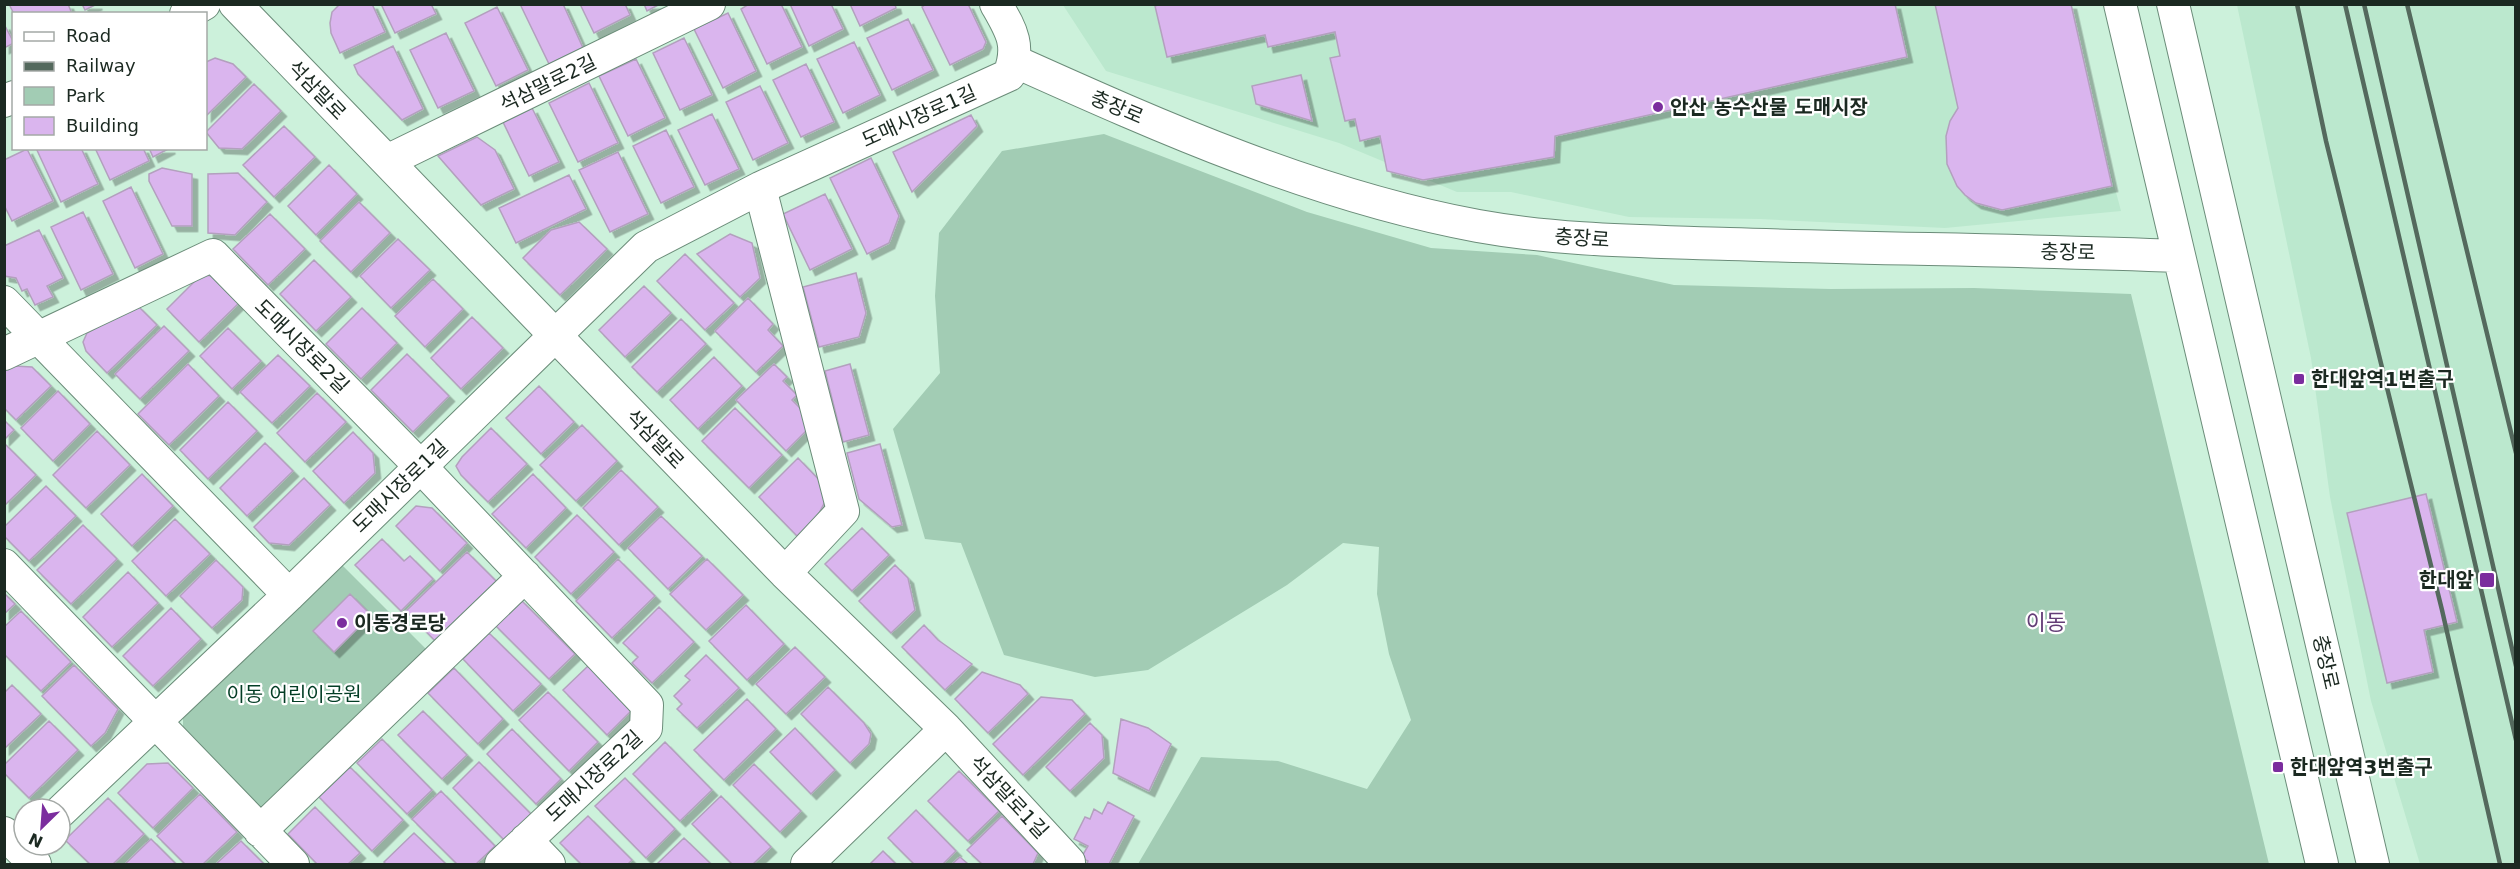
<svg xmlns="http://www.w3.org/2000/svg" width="2520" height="869" font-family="'DejaVu Sans','Noto Sans KR',sans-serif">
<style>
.built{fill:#bbe8ce}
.green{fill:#a2ccb4}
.building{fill:#dab5ee;stroke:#b3a0be;stroke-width:1.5;filter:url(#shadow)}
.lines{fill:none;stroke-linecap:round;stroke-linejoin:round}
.minor-casing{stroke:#6b8c79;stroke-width:34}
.minor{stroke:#fff;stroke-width:32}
.rail{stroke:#54695d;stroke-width:4.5}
.poi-dot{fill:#7b2d9e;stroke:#fff;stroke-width:2}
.labels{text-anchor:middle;stroke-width:4.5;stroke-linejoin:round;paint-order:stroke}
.street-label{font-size:20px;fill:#1b2921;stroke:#fff}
.poi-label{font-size:20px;font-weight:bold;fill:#1b2921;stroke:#fff;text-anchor:start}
.park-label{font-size:20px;fill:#033d25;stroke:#fff}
.quarter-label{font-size:22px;fill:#643e77;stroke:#fff}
</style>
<defs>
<filter id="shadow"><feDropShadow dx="5.5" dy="5.5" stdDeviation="0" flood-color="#0004"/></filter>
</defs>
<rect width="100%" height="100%" fill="#ccf1db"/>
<path class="built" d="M1063,5H2066L2121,211L1945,228L1760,219L1629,217L1511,192H1457L1339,143L1106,71Z
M2237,5H2515V864H2420L2371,701L2330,497L2311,358Z"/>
<path class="green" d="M1104,134L1307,212L1431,248L1537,255L1674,285L1831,289L1974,288L2131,294L2269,864H1138L1201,757L1278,761L1367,789L1411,720L1389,654L1377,594L1379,547L1343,543L1287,585L1148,670L1095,677L1004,655L961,543L925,539L893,429L940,373L935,296L939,233L1002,151Z
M337,560L430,653L275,806H255L183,732V712Z"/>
<path class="building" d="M9,4H68L72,14H14Z
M82,4H97L85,10Z
M340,4H372L385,32L340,53L331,33L330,23L332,12Z
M381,4H431L436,14L395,33Z
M520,4H563L583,48L549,64Z
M580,4H625L630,15L594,33Z
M644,4H660L647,11Z
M749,4H781L802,47L767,64L741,9Z
M790,4H831L843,29L809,46Z
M850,4H895L896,8L860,26Z
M926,4H968L986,42L983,49L950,65L922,7Z
M1161,4H1895L1907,57L1555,136L1554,157L1423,180L1387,171L1380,136L1360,141L1355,119L1345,121L1330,58L1340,56L1335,32L1268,47L1265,35L1167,57L1155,6Z
M1935,4H2071L2112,186L2002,210L1976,203L1965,195L1957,186L1947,164L1946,136L1950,121L1958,108Z
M497,7L528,70L496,86L465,23Z
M728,13L756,71L723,88L694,29Z
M908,19L933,70L892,90L867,38Z
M4,24L14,43L4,48Z
M446,33L474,91L438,108L410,50Z
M684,38L712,95L680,110L653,53Z
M854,42L880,95L843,113L817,59Z
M393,46L423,109L402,120L358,74L354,65Z
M215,58L233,64L246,77L206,116V62Z
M636,59L665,118L628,136L599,76Z
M806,64L834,122L801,137L773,80Z
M1301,75L1312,121L1256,104L1252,86Z
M589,83L618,143L578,162L549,103Z
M254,84L281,111L242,149L219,148L206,132Z
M760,86L788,143L753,160L726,102Z
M532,108L559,162L529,176L503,122Z
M712,114L739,169L705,185L678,130Z
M971,115L977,126L912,192L893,152Z
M284,126L315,157L274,197L243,165Z
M666,130L694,187L661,203L633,146Z
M477,137L495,150L514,189L481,205L438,156Z
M36,148H81L98,184L61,202Z
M95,148H143L149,161L110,180Z
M149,148H170L153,157Z
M27,149L53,201L12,221L4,205V160Z
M618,152L648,214L610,232L579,170Z
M871,158L899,216L889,243L867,254L830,178Z
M329,165L357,194L316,235L288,206Z
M162,168L192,174V226H172L149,181V174Z
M238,173L267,202L235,235L208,233V174Z
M569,175L586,209L516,243L499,208Z
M131,187L163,254L135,268L103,201Z
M825,194L852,249L810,270L783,214Z
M359,202L390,233L351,272L320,241Z
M83,212L113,274L81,290L51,227Z
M270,214L305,249L268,285L233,249Z
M579,222L607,249L560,295L523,258L551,230Z
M39,230L63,278L47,286L53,297L35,305L27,289L22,291L16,278L4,276V246Z
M730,234L752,243L760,278L740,297L697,254Z
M398,239L430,270L391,308L360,276Z
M685,254L734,303L705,330L657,281Z
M314,260L351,297L316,331L280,294Z
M856,273L866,313L859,337L819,347L803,287Z
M201,275L214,276L240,302L199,342L167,309Z
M433,279L463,309L425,347L395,316Z
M644,286L671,313L625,357L599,330Z
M748,298L773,324L768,330L783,346L756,372L715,331Z
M137,305L157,325L107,373L86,351L83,342L87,333Z
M362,308L397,343L361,379L326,344Z
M472,317L503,348L461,389L431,358Z
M681,319L706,344L657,392L632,367Z
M164,326L189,351L140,399L115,374Z
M228,328L261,361L232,389L200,356Z
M407,354L449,396L413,432L371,390Z
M278,355L310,386L272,423L240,392Z
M714,357L742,386L698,429L670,400Z
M188,364L219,396L169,445L138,414Z
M774,364L787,377L783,381L797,395L792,400L808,416L810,427L786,451L736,400Z
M850,364L869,435L843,442L825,371Z
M14,366L32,367L51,386L16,420L4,408V371Z
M539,386L574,422L541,454L506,418Z
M58,391L90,424L53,461L21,428Z
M317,393L346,422L305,462L277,433Z
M228,402L257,431L208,479L180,450Z
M735,408L782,455L749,488L702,441Z
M4,420L14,430L4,440Z
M582,425L617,461L576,501L540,465Z
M491,428L527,464L488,502L461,475L456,466L462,457Z
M97,431L130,465L86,508L53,475Z
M353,432L373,453L375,473L344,503L313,471Z
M4,443L36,475L4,506Z
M265,443L293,471L247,516L220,488Z
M880,444L902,525L892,527L859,499L847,453Z
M798,458L825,486L829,494L817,517L797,536L759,497Z
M621,470L658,507L619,545L583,508Z
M142,474L173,506L132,546L101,514Z
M533,474L566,508L526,548L492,514Z
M304,478L330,505L289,545L269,543L254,527Z
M46,486L76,516L29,561L4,536V527Z
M2426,494L2457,622L2424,630L2433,672L2387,683L2347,513Z
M416,506L432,508L467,543L440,571L396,526Z
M577,515L614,552L571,594L535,557Z
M661,516L702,556L668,589L628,548Z
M175,519L210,554L166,596L132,561Z
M83,525L117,559L71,604L37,570Z
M862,528L889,555L852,591L825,564Z
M382,539L404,561L410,556L433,579L401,611L355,565Z
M467,552L500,585L439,645L406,611Z
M618,559L655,596L612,638L576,601Z
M707,559L743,595L706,630L670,594Z
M216,560L243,587L242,600L212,628L180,596Z
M895,565L908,578L915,610L891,633L859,601Z
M128,572L158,603L112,647L83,617Z
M4,593L15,604L4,614Z
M350,594L371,615L334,652L313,631Z
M520,599L575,654L549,679L494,624Z
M746,605L784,644L747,680L709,641Z
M659,607L694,642L652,683L632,663L638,657L623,643Z
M171,608L201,639L153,686L123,656Z
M21,611L71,662L41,691L4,654V627Z
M924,625L938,640L972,664L945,690L902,647Z
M489,633L541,684L513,711L463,659Z
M795,647L825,677L786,714L756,684Z
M706,655L739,688L697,728L677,709L682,704L674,696L690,680L685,676Z
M74,665L118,709L105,733L91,746L42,696Z
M588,666L632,710L607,735L563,690Z
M454,668L503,719L478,744L428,693Z
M982,672L1020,685L1028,694L988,733L955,699Z
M12,685L41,714L4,749V693Z
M828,687L864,723L871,734L869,744L850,763L801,714Z
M548,692L598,742L569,771L519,720Z
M1041,697L1072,700L1085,714L1023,775L993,744Z
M747,699L776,729L724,780L694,750Z
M423,711L467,755L442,779L398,735Z
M1121,719L1148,728L1171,744L1149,791L1113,773Z
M49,721L78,750L29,798L4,773V765Z
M1090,723L1102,735L1104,758L1070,791L1046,767Z
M795,728L835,770L811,794L770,752Z
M512,729L561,779L536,804L487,754Z
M382,739L432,790L407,814L357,763Z
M665,742L712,790L680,821L633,774Z
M479,762L534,817L507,843L453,788Z
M168,763L193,788L153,828L118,793L147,764Z
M754,764L801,811L780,832L733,785Z
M350,767L403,820L372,851L319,797Z
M959,771L999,811L968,841L928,801Z
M625,778L675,829L646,858L595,806Z
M441,791L495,846L476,864H457L412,819Z
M200,794L237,832L203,864H185L157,836Z
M721,796L771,847L753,864H732L692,824Z
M108,798L144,834L113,864H90L65,840Z
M1108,802L1134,816L1109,864H1087L1088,861L1081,858L1088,846L1074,839L1085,817L1090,819L1094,809L1102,814Z
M315,807L360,853L348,864H317L288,834Z
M916,810L956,851L943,864H914L888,838Z
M588,816L632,860L628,864H581L560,843Z
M1002,816L1038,853L1033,864H982L967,850Z
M414,833L446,864H386L384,862Z
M684,838L711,864H657Z
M151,839L176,864H125Z
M241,841L264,864H216Z
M883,851L896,864H870Z
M960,857L968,864H952Z"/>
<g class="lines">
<defs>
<path id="minor" d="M235,4L785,573L946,729L807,864
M2120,4L2322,864
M2173,4L2373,864
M186,14L204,4
M1014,61C1163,128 1316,196 1478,226C1561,241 1645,241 1729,244C1879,249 2029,250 2179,256
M4,101L14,97
M387,161L709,4
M760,188L843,511L785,573
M4,302L289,595
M4,354L213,255L420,466L647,705L646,728L501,864
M4,565L293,864
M946,729L1069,862L1067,864
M60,812L289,595L646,247L760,188L1009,75C1021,45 1011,30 996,4
M260,831L525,576
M4,833L35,864
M526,840L549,864"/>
</defs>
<use href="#minor" class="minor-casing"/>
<use href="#minor" class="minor"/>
<path class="rail" d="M2297,4L2326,141L2442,610L2500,864
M2345,4L2516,740
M2364,4L2516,666
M2407,4L2516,453"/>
</g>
<g class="poi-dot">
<circle cx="1658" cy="107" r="6"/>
<rect x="2293" y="373" width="12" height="12" rx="3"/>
<rect x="2479" y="572" width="16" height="16" rx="3"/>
<circle cx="342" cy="623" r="6"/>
<rect x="2272" y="761" width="12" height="12" rx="3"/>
</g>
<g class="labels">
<g class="street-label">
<text transform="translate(548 83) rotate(-26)" y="7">석삼말로2길</text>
<text transform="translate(317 90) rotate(46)" y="7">석삼말로</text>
<text transform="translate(1117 107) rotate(23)" y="7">충장로</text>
<text transform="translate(919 116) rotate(-24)" y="7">도매시장로1길</text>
<text transform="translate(1582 238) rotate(4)" y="7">충장로</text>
<text transform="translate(2068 252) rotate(1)" y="7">충장로</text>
<text transform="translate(302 346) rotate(45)" y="7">도매시장로2길</text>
<text transform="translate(655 439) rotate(46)" y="7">석삼말로</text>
<text transform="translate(400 486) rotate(-44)" y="7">도매시장로1길</text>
<text transform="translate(2326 662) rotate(77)" y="7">충장로</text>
<text transform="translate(594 776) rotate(-43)" y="7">도매시장로2길</text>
<text transform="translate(1009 797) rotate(47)" y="7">석삼말로1길</text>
</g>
<g class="poi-label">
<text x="1670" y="114">안산 농수산물 도매시장</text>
<text x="2311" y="386">한대앞역1번출구</text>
<text x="2474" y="587" text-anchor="end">한대앞</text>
<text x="354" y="630">이동경로당</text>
<text x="2290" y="774">한대앞역3번출구</text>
</g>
<g class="park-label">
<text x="294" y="701">이동 어린이공원</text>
</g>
<g class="quarter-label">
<text x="2046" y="630">이동</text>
</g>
</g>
<rect width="2520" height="869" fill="none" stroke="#1b2921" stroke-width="12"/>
<rect x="12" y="12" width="195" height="138" fill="#ffffff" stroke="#a4a9a6" stroke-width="1.5"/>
<rect x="24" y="32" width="30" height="9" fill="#ffffff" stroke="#a4a9a6" stroke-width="1.5"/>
<text x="66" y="42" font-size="18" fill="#1b2921">Road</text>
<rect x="24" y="62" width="30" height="9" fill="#54695d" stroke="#a4a9a6" stroke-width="1.5"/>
<text x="66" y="72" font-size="18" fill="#1b2921">Railway</text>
<rect x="24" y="87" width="30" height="18" fill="#a2ccb4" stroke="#a4a9a6" stroke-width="1.5"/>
<text x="66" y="102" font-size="18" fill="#1b2921">Park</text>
<rect x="24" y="117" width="30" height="18" fill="#dab5ee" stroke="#a4a9a6" stroke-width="1.5"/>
<text x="66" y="132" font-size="18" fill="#1b2921">Building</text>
<g transform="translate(42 827) rotate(205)"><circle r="28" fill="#ffffff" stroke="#a4a9a6" stroke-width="1.5"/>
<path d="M0-4.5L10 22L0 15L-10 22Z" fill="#7b2d9e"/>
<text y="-9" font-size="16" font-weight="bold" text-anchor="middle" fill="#1b2921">N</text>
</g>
</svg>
